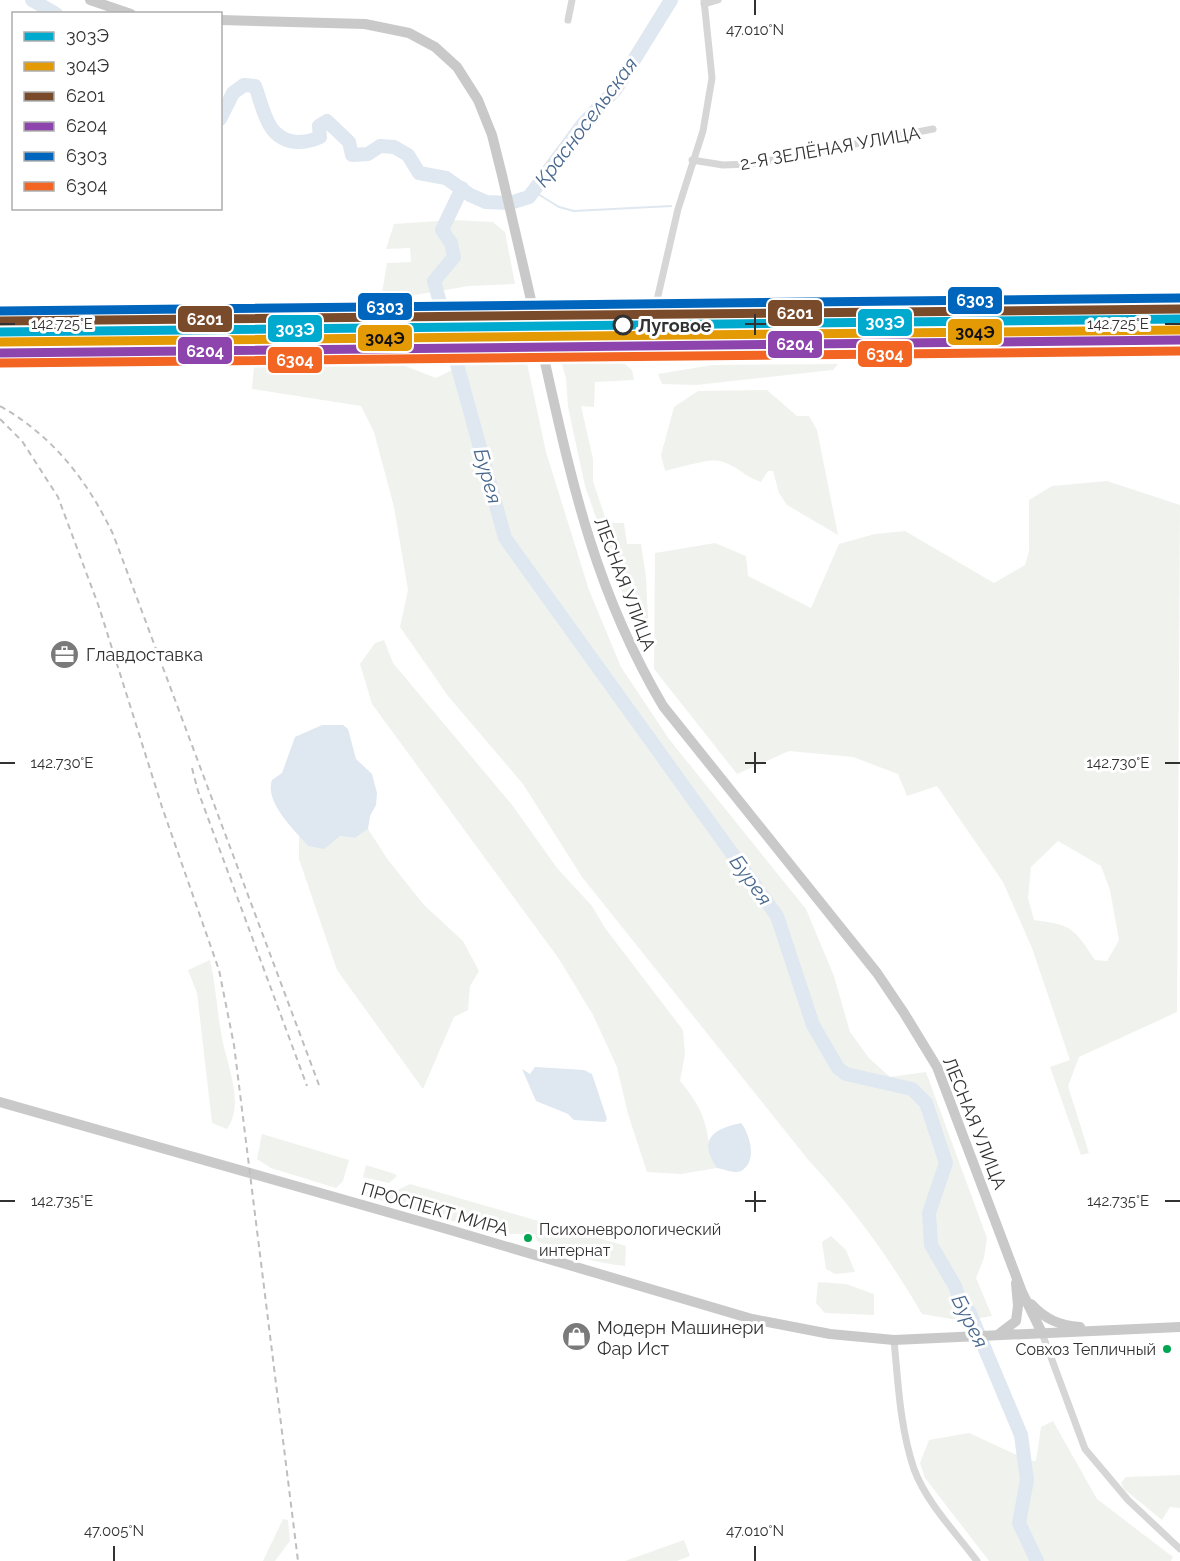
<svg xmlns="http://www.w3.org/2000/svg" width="1180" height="1561" viewBox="0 0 1180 1561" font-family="Raleway,sans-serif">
<rect width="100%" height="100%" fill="#fff"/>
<!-- green -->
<g fill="#f0f3ed" fill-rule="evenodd">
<polygon points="453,220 493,222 505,232 515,284 469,286 385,300 382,293 387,263 411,262 410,248 386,249 394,224"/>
<path d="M 804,329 L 956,334 L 977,338 C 890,354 787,346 698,347 L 690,343 L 692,332 Z"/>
<polygon points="554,338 595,339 632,370 634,380 595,382 594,407 581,406 593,459 593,481 607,523 624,523 627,544 641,544 646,577 648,618 645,623 639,623 631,618 585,486 568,407 566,378"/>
<path d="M 523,344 L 546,452 L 589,590 L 621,667 L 669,739 L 806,909 L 834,976 L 850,1032 L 869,1058 L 890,1077 L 926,1072 L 987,1238 L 984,1258 L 976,1278 L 992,1316 L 963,1321 L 922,1314 C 890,1259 854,1209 810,1162 L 582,877 L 523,784 L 448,696 L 400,627 L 408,590 L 394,507 L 374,432 L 361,406 L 252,389 L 256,346 L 374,349 L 405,366 L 436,378 L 468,362 L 497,359 Z"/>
<polygon points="838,364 833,370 696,385 662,384 658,374 712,365"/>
<path d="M 767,390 L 797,416 L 809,416 L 817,430 L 838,535 L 787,505 L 779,493 L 773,471 L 768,471 L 761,482 C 746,478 737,465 720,461 C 709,458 678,468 665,471 L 661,455 L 674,407 L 698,391 Z"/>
<path d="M 1107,481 L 1180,505 L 1177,1012 L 1079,1057 L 1068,1086 L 1089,1153 L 1081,1155 L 1050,1067 L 1070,1060 L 1032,948 L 1003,882 L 937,786 L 907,796 L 898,774 L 853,757 L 789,751 L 737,774 L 654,669 L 655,553 L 715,543 L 746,556 L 748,576 L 811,608 L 839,544 L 875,534 L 905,531 L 994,583 L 1025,565 L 1029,551 L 1029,500 L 1052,486 ZM 1058,841 L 1101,866 L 1110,890 L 1119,940 L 1107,961 L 1095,960 C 1073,927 1072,925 1034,920 L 1028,898 L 1031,867 Z"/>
<path d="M 384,640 L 393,663 L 513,806 L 557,868 L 592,906 L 605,928 L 683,1030 L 685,1054 L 680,1081 C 694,1097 705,1115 708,1137 C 710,1150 709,1156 717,1168 L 681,1174 L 647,1172 L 628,1114 L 617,1067 L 593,1015 L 559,959 L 372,704 L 360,664 L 375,643 Z"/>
<polygon points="368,829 388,860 424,905 463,941 479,971 470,986 468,1010 454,1017 423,1089 337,970 299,859 299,836 308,846 340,836 355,838"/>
<path d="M 210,960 C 216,986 217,1012 222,1038 C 227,1065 245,1104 227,1129 L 212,1123 L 197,993 L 188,970 Z"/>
<polygon points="262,1134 349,1160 343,1181 336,1188 271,1168 257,1159"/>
<polygon points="366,1165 395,1174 397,1176 389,1183 363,1177"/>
<path d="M 410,1184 L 626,1246 L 625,1266 C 593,1263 565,1253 537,1241 L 535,1234 L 497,1234 L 359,1194 L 363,1191 L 387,1195 Z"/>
<polygon points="831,1236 846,1250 855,1272 835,1274 826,1269 822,1242"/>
<polygon points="818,1282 846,1284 874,1294 874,1315 825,1313 816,1303"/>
<polygon points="1053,1421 1097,1499 1173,1557 1171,1561 989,1561 925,1478 920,1463 929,1440 969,1433 1030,1461 1036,1461 1041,1427"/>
<polygon points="1180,1475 1180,1508 1170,1507 1162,1520 1124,1489 1121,1483 1126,1477"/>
<polygon points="283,1519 288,1520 290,1541 275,1561 263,1561"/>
<polygon points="684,1540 690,1556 677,1561 625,1561"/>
</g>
<!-- water -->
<g fill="#dfe7f0">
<path d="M 322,725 L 343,725 L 348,729 L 356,759 L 372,774 L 377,793 L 376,805 L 370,816 L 368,829 L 355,838 L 340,836 L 324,849 L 308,846 C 295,831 264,802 272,780 L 282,773 L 295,737 Z"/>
<polygon points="535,1067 584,1070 592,1074 607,1119 605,1122 574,1120 568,1114 536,1101 522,1069 530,1074"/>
<path d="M 741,1123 C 750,1134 758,1162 741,1171 C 734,1174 724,1169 717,1168 C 698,1140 712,1129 741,1123 Z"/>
</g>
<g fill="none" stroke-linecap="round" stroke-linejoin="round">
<!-- stream -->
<g stroke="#dfe7f0" stroke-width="2">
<polyline points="533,191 559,207 574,211 671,206"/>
<path d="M 631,348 C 734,357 839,351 943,348 C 1020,329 1101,333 1180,331"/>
</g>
<!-- river -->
<g stroke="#dfe7f0" stroke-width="14">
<polyline points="32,0 56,14"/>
<path d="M 220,119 L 233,93 L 244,85 L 255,86 C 264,109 266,140 297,142 C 307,142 312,141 320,137 L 319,126 L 327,121 L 349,142 L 352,155 L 368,154 L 380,146 L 394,147 L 408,155 L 419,173 L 446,178 L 470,195 L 486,202 L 510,203 L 529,197 L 583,124 L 616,89 L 671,0"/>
<polyline points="462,188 442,230 451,243 454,257 434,281 505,538 777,916 813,1025 838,1068 846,1074 912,1089 926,1103 946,1163 929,1213 931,1245 955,1286 961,1304 969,1311 1021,1435 1027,1480 1019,1523 1037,1561"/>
</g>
<!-- minor -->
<g stroke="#d6d6d6" stroke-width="7">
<polyline points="704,4 718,0"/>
<polyline points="568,20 572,0"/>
<polyline points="692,160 723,165 751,164 933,129"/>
<polyline points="657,300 678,209 703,131 712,78 704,0"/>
<polyline points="1042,1333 1085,1449 1128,1500 1180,1549"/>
<path d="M 894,1340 C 898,1382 900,1428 914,1469 C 926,1502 956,1533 977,1561"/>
</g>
<!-- primary -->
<g stroke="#c9c9c9" stroke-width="10">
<polyline points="90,0 131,14"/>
<path d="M 220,20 L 365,24 L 409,33 L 435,47 L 457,67 L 478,100 L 492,135 L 502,175 C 517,239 532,303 546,367 C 574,492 597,594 663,706 L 877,973 L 904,1013 L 937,1067 L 1022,1292 L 1042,1333"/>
<polyline points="0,1102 447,1229 752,1319 830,1334 894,1340 1180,1327"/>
<path d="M 1031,1304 C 1046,1320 1059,1325 1080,1327"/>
<polyline points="999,1334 1016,1321 1018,1306 1016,1283"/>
</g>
<!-- rail -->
<g stroke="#bebebe" stroke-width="2" stroke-dasharray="6 4.5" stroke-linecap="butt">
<path d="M 0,406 C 53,436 87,480 113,534 L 319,1085"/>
<polyline points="0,419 22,441 58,497 99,607 162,807 219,970 234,1045 298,1561"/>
<polyline points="192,768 198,791 307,1086"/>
</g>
<defs>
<polyline id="rail-1" points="0,332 1180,319"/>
<polyline id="rail-2" points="0,342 1180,330"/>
<polyline id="rail-3" points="0,321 1180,309"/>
<polyline id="rail-4" points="0,353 1180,340"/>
<polyline id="rail-5" points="0,311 1180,298"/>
<polyline id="rail-6" points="0,363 1180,351"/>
</defs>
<!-- rail-1 casing -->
<use href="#rail-1" stroke="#fff" stroke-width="14"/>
<!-- rail-2 casing -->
<use href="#rail-2" stroke="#fff" stroke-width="14"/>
<!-- rail-3 casing -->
<use href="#rail-3" stroke="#fff" stroke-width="14"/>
<!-- rail-4 casing -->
<use href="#rail-4" stroke="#fff" stroke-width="14"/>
<!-- rail-5 casing -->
<use href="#rail-5" stroke="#fff" stroke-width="14"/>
<!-- rail-6 casing -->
<use href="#rail-6" stroke="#fff" stroke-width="14"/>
<!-- rail-1 -->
<use href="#rail-1" stroke="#00a9ce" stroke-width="9"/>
<!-- rail-2 -->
<use href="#rail-2" stroke="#e39a05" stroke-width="9"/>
<!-- rail-3 -->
<use href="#rail-3" stroke="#7a4b2a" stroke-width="9"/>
<!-- rail-4 -->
<use href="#rail-4" stroke="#8e44ad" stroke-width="9"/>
<!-- rail-5 -->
<use href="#rail-5" stroke="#0065bd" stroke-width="9"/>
<!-- rail-6 -->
<use href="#rail-6" stroke="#f26522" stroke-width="9"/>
</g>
<!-- ticks -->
<path fill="none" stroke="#323232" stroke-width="2" d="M 755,0 L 755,15M 755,314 L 755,335M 0,324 L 15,324M 745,324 L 766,324M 1165,324 L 1180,324M 755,752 L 755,773M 0,763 L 15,763M 745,763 L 766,763M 1165,763 L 1180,763M 755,1191 L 755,1212M 0,1201 L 15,1201M 745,1201 L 766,1201M 1165,1201 L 1180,1201M 114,1546 L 114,1561M 755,1546 L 755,1561"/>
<!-- icons -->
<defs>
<symbol id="office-disc" viewBox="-11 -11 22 22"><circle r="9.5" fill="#7a7a7a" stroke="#fff"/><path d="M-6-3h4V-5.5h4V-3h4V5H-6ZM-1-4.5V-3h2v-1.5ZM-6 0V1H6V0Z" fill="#fff"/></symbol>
<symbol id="shop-disc" viewBox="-11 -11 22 22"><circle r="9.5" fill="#7a7a7a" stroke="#fff"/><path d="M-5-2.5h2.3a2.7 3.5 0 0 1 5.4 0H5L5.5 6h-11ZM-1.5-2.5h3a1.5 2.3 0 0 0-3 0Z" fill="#fff"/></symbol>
</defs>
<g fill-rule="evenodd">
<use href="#office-disc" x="48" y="638" width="33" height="33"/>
<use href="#shop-disc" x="560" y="1320" width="33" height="33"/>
</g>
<!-- markers -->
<circle fill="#fff" stroke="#323232" stroke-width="3" cx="623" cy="325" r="9"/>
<g fill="#00a651" stroke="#fff" stroke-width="2">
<circle cx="528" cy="1238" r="5"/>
<circle cx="1167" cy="1349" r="5"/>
</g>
<g text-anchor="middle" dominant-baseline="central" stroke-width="6" stroke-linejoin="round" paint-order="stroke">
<!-- bus labels -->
<g font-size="16" fill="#323232" stroke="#fff" text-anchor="start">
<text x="539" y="1229">Психоневрологический<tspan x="539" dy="21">интернат</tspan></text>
<text x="1156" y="1349" text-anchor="end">Совхоз Тепличный</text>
</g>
<!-- street labels -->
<g font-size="18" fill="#323232" stroke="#fff">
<text transform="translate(830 148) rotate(-10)">2-Я ЗЕЛЁНАЯ УЛИЦА</text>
<text transform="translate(625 584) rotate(69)">ЛЕСНАЯ УЛИЦА</text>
<text transform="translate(975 1123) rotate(68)">ЛЕСНАЯ УЛИЦА</text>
<text transform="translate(435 1209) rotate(16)">ПРОСПЕКТ МИРА</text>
</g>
<!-- stop labels -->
<g font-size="18" font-weight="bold" fill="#323232" stroke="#fff" text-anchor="start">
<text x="638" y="325">Луговое</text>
</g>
<!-- poi labels -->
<g font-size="18" fill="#323232" stroke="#fff" text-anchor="start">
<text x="86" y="654">Главдоставка</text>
<text x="597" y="1327">Модерн Машинери<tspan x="597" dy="21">Фар Ист</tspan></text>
</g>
<!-- water labels -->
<g font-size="20" font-style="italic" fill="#47678d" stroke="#fff">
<text transform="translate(586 122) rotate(-53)">Красносельская</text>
<text transform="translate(488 476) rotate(74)">Бурея</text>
<text transform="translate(751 880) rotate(54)">Бурея</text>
<text transform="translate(970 1321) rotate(63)">Бурея</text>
</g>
</g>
<g font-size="15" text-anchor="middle" fill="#323232" stroke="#fff" stroke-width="6" stroke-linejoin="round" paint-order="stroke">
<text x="755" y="35">47.010°N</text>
<text x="1118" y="329">142.725°E</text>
<text x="62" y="329">142.725°E</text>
<text x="1118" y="768">142.730°E</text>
<text x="62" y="768">142.730°E</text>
<text x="62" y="1206">142.735°E</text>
<text x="1118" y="1206">142.735°E</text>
<text x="114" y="1536">47.005°N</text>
<text x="755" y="1536">47.010°N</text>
</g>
<g stroke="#fff" stroke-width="2">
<rect x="947" y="286" width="56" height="29" rx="6" fill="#0065bd"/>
<rect x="357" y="292" width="56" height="29" rx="6" fill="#0065bd"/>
<rect x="767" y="299" width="56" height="28" rx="6" fill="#7a4b2a"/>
<rect x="177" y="305" width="56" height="28" rx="6" fill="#7a4b2a"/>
<rect x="857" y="308" width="56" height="29" rx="6" fill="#00a9ce"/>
<rect x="267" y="314" width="56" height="29" rx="6" fill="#00a9ce"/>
<rect x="947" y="318" width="56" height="28" rx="6" fill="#e39a05"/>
<rect x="357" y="324" width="56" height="28" rx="6" fill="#e39a05"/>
<rect x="767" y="330" width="56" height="29" rx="6" fill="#8e44ad"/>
<rect x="177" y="336" width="56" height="29" rx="6" fill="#8e44ad"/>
<rect x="857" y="340" width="56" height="28" rx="6" fill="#f26522"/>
<rect x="267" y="346" width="56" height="28" rx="6" fill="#f26522"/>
</g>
<g font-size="16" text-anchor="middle" font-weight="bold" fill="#fff">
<text x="975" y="306">6303</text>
<text x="385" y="313">6303</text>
<text x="795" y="319">6201</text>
<text x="205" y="325">6201</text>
<text x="885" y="328">303Э</text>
<text x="295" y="335">303Э</text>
<text x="795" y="350">6204</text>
<text x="205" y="357">6204</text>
<text x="885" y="360">6304</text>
<text x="295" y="366">6304</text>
</g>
<g font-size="16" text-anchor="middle" font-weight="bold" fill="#111">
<text x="975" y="338">304Э</text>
<text x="385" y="344">304Э</text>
</g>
<!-- legend -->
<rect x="12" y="12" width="210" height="198" fill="#ffffff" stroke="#adadad" stroke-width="1.5"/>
<rect x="24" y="32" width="30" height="9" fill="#00a9ce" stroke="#adadad" stroke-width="1.5"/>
<text x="66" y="42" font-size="18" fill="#323232">303Э</text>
<rect x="24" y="62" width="30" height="9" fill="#e39a05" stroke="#adadad" stroke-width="1.5"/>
<text x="66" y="72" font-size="18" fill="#323232">304Э</text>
<rect x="24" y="92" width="30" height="9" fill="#7a4b2a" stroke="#adadad" stroke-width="1.5"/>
<text x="66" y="102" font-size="18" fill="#323232">6201</text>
<rect x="24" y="122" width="30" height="9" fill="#8e44ad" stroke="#adadad" stroke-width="1.5"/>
<text x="66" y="132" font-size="18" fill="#323232">6204</text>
<rect x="24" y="152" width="30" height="9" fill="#0065bd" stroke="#adadad" stroke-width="1.5"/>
<text x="66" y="162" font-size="18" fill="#323232">6303</text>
<rect x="24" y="182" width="30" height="9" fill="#f26522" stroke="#adadad" stroke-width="1.5"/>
<text x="66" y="192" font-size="18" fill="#323232">6304</text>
</svg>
